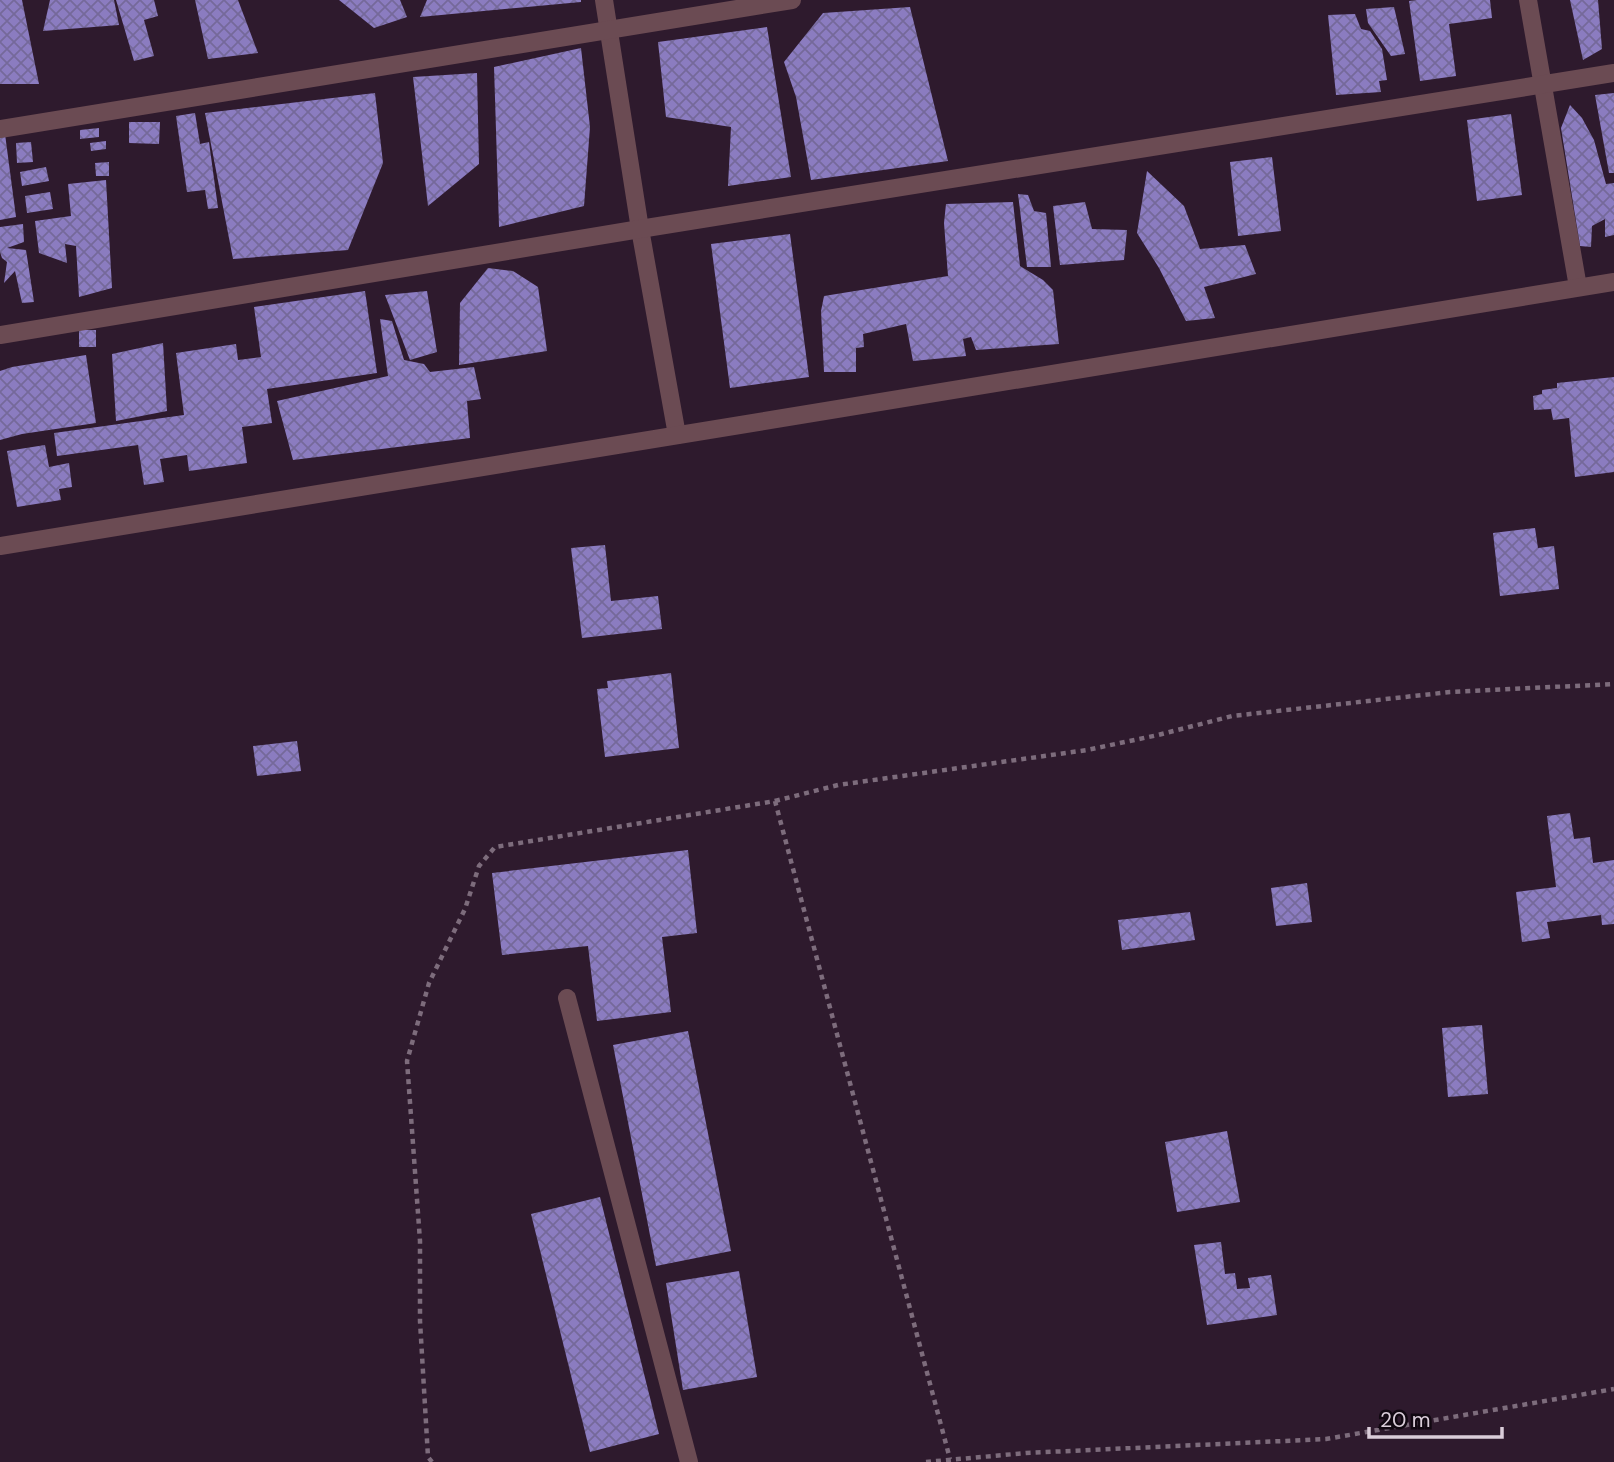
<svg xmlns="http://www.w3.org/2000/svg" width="1614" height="1462" viewBox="0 0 1614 1462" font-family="'DM Sans',sans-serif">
<defs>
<pattern id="building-cross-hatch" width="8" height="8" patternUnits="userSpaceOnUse" patternTransform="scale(1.75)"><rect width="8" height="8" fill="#8b7cc0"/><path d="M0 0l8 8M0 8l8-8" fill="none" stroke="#75699a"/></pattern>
</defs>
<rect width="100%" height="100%" fill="#2e1a2d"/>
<!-- building -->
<g fill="url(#building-cross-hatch)">
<polygon points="0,0 22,0 39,84 0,84"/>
<polygon points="50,0 114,0 119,25 43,31"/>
<polygon points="116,0 154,0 158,16 144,20 154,56 134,61"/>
<polygon points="195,0 238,0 258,53 208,59"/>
<polygon points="339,0 400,0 407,17 374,28"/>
<polygon points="427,0 581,0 581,2 420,17"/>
<polygon points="1417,0 1490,0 1492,18 1449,24 1456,76 1420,81 1409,1"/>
<polygon points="1570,0 1598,0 1602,49 1583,60"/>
<polygon points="910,7 948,161 811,180 796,97 784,62 823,13"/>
<polygon points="1394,7 1405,54 1391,56 1368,23 1366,9"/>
<polygon points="1355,14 1361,29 1370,31 1382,49 1387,80 1379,81 1381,92 1336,95 1328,15"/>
<polygon points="767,27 791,177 728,186 731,127 666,117 658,42"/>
<polygon points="581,48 590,127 584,206 499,227 494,67"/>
<polygon points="477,73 479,164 428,206 413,77"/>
<polygon points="375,93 383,163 348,250 233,259 205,113"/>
<polygon points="1614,93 1614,173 1609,173 1595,95"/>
<polygon points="1570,105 1582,118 1594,140 1606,184 1614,183 1614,235 1605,237 1605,219 1592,226 1591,247 1580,246 1561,128"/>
<polygon points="195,113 200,144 209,142 218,208 208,209 205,190 187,192 176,116"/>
<polygon points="1511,114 1522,195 1477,201 1467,120"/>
<polygon points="129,122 160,122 159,144 129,143"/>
<polygon points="99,128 99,137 80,139 80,130"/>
<polygon points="5,134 16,217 0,220 0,135"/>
<polygon points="106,141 106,149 91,151 90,143"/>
<polygon points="31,142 33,162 17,163 16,143"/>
<polygon points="1272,157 1281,231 1238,236 1230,162"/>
<polygon points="109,162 109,176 96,176 95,163"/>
<polygon points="46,167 49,181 22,186 20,172"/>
<polygon points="1147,171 1184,206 1200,249 1245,245 1256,274 1204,287 1215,318 1186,321 1159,268 1137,233"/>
<polygon points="106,180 112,288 79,297 76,246 65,244 67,263 39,253 35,221 71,216 68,184"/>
<polygon points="50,192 53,209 27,213 25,196"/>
<polygon points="1018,194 1028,195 1034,211 1046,213 1051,267 1027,267"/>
<polygon points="1013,202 1020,266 1043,280 1053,290 1059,344 976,350 971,337 963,339 966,356 913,361 906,324 863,334 864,347 856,348 856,372 824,372 821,311 824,296 948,276 944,223 946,204"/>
<polygon points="1085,202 1092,229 1127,230 1124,260 1060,265 1053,206"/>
<polygon points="23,224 24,242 7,248 26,250 34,302 22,303 15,271 4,283 7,262 2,258 0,252 0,227"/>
<polygon points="790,234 809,377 730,388 711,244"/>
<polygon points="488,268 513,271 538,287 547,351 459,365 460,303"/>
<polygon points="365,291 377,373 267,389 272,423 242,427 247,463 189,471 187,455 160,459 164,482 144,485 138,445 57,456 54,433 184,415 176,353 236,344 238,360 261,357 254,307"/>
<polygon points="427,291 437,352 410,360 385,295"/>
<polygon points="380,319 392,321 404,360 424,364 430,372 474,367 481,399 467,401 470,438 293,460 277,401 388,376"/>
<rect x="79" y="330" width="17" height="17"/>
<polygon points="163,343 167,411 116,421 112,354"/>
<polygon points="86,355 96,423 22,434 0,440 0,371 12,367"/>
<polygon points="1614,377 1614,472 1575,477 1569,418 1553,420 1551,409 1534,410 1533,396 1542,394 1542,390 1557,388 1557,383"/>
<polygon points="45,445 49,467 69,463 72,487 59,489 61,500 17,507 7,451"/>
<polygon points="1535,528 1538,548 1554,546 1559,589 1500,596 1493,533"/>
<polygon points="605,545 611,601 658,596 662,629 582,638 571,548"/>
<polygon points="671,673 679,748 605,757 597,689 608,688 607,681"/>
<polygon points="297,741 301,771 257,776 253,746"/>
<polygon points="1570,813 1574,839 1590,837 1593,863 1614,860 1614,924 1602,925 1601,915 1547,922 1550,938 1522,942 1516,892 1556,887 1547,816"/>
<polygon points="688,850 697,933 662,937 671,1012 597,1021 588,946 502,955 492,873"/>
<polygon points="1307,883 1312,922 1276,926 1271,888"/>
<polygon points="1190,912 1195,940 1122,950 1118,920"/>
<polygon points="1482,1025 1488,1094 1448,1097 1442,1028"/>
<polygon points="688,1031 731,1251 656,1266 613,1045"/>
<polygon points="1227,1131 1240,1202 1177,1212 1165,1142"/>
<polygon points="600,1197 659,1434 590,1452 531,1214"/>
<polygon points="1221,1242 1225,1274 1235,1273 1237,1289 1250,1288 1248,1278 1271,1275 1277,1315 1207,1325 1194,1245"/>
<polygon points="739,1271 757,1377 683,1390 666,1283"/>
</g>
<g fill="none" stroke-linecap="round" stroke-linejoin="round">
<!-- path -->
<g stroke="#7d6c7c" stroke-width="4.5" stroke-dasharray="5 5" stroke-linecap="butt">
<polyline points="775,801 838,785 1087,750 1158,735 1232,716 1450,692 1614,684"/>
<polyline points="432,1462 428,1457 420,1321 420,1241 407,1061 429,983 465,909 479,866 495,847 775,801 950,1459"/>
<polyline points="926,1462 1026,1453 1326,1439 1614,1389"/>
</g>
<!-- minor -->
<g stroke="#6b4b53" stroke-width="18">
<polyline points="604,0 640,229 677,435"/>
<polyline points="1528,0 1578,287"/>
<polyline points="0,129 792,0"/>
<polyline points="0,335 640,229 1614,73"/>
<polyline points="0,546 1614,282"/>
<polyline points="567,998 689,1462"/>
</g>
</g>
<!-- scale -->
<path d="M1369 1427v10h133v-10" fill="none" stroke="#dacdd9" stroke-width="3.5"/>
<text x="1380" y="1427" font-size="21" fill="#dacdd9" stroke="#110811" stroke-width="5" paint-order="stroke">20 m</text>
</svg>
